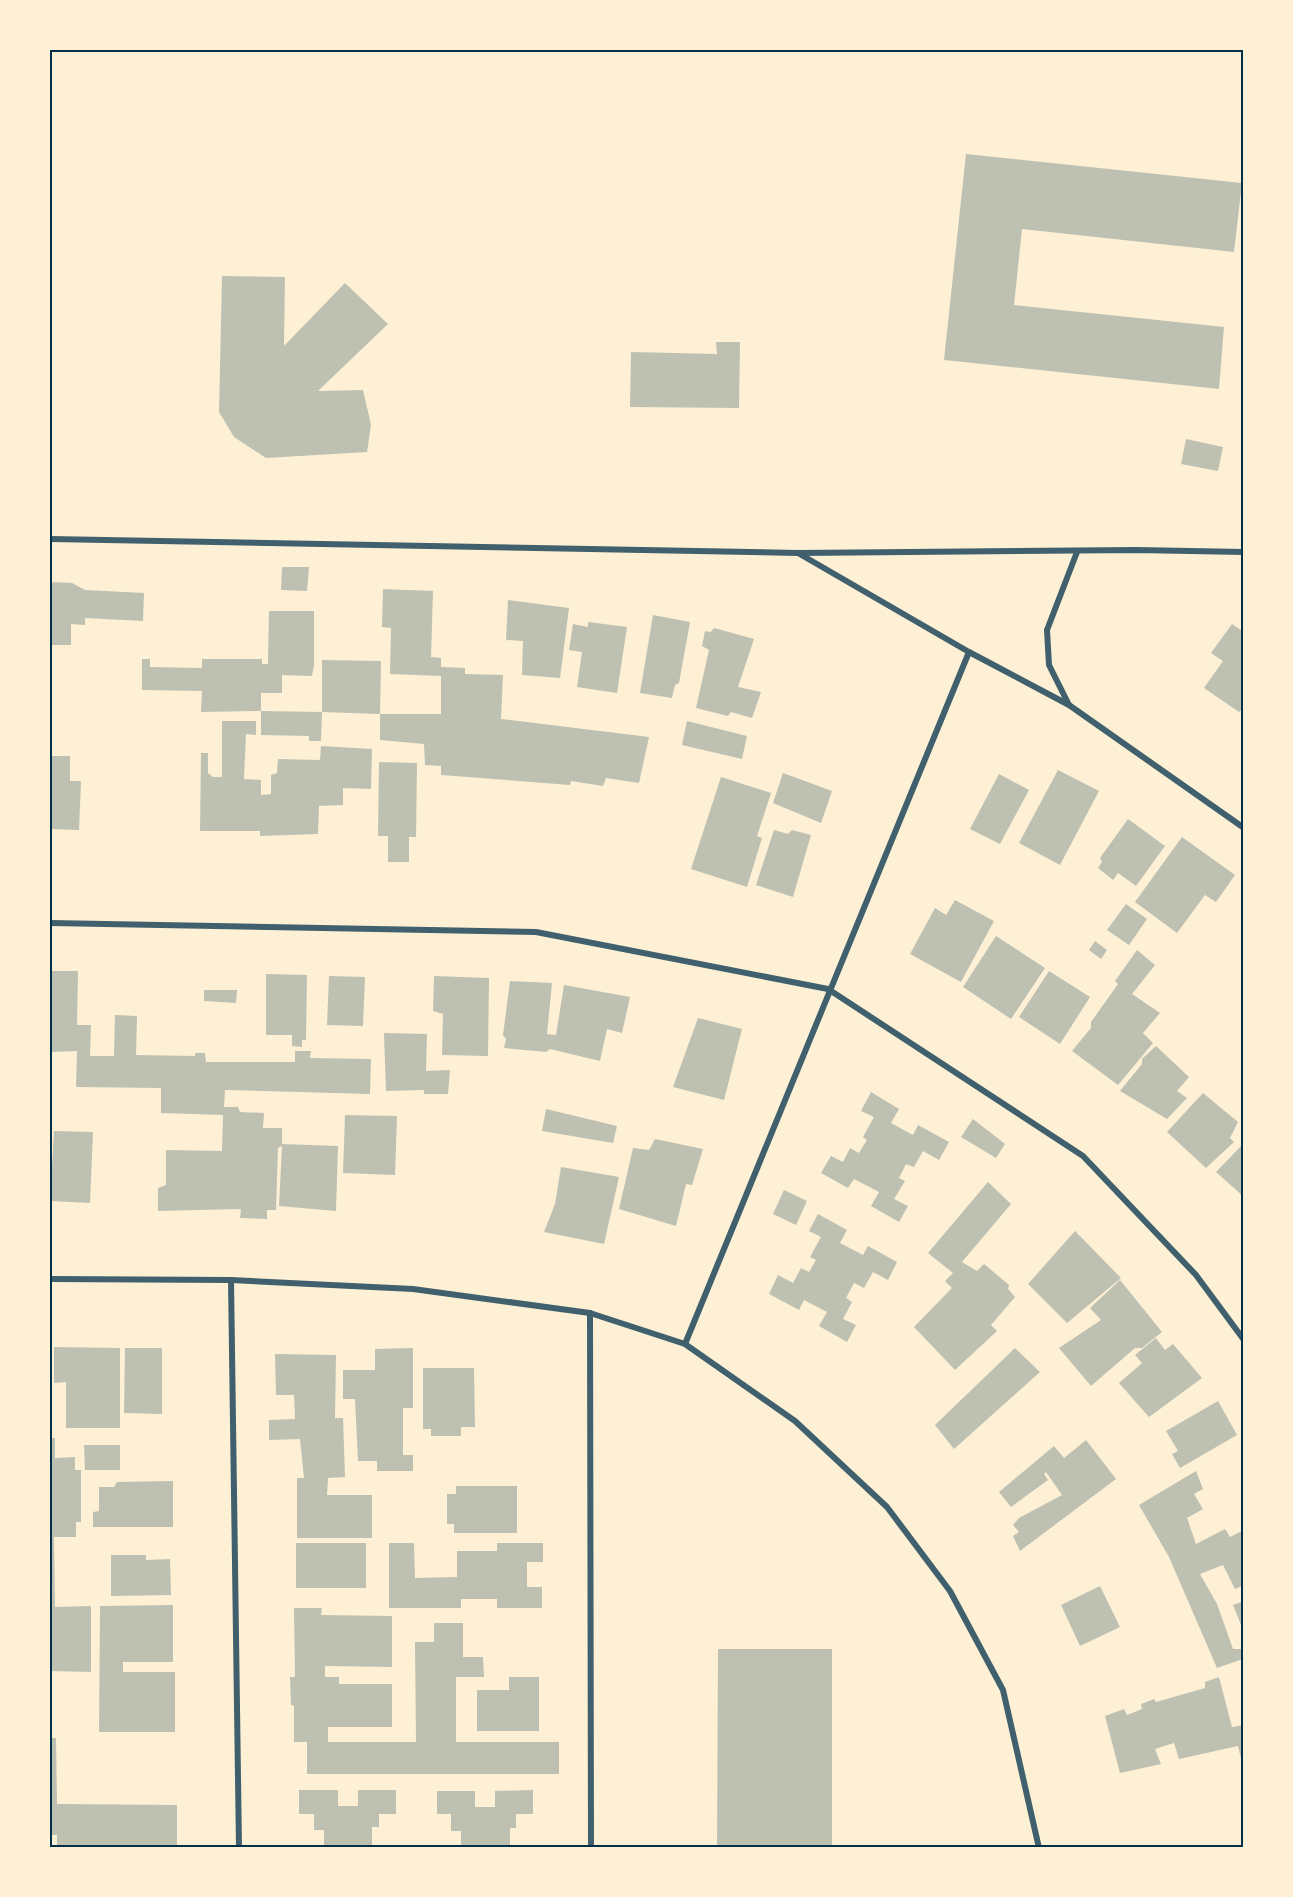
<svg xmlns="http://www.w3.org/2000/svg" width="1293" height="1897" viewBox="0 0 1293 1897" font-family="'Exo 2',sans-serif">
<rect width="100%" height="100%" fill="#fdf0d5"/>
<!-- building -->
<g fill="#bec0b2">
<polygon points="966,154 1242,183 1234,252 1022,229 1014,305 1224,327 1219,389 944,360"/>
<polygon points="222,276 285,277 284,346 345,283 388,324 318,391 363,390 371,425 367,452 266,458 234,437 219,412"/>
<polygon points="716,342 740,342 739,408 630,407 631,352 717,354"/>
<polygon points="1186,439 1223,447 1218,471 1181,464"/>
<polygon points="282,567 309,567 307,591 281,590"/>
<polygon points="50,582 72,583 85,590 144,593 143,621 85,618 85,625 71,624 71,645 50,645"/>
<polygon points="383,589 433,591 431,657 441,658 441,667 465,668 465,674 503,675 501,719 649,737 639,783 606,778 603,786 571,781 570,785 441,775 441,766 425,765 424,744 380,740 380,714 322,712 322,660 381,661 380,714 441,714 441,676 390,674 391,628 382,627"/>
<polygon points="508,600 569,608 560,678 522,675 523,641 506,640"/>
<polygon points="269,611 314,611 314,666 312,676 282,675 282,693 261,693 261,711 201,712 202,691 142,690 142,659 150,659 150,667 202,668 202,659 262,659 262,664 268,664"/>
<polygon points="653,615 690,622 679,683 675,685 672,698 640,693"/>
<polygon points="588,622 627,627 617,693 577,687 582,652 569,650 573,624 588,627"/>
<polygon points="1232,624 1244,632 1244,707 1239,712 1204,688 1223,661 1211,653"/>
<polygon points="714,628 754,639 738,687 761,692 752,718 731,712 728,716 696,708 709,650 702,646 705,631 711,632"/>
<polygon points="261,711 322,712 321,741 309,741 309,736 261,735"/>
<polygon points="222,721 256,721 256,735 246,734 244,779 261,780 261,795 271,794 271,775 277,773 278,759 320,760 321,746 372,749 371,789 343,788 343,805 319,806 318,834 260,836 260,831 200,831 201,753 208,753 208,773 213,777 222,777"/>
<polygon points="687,721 747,736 742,759 682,745"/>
<polygon points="50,756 70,756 70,781 81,781 79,830 50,829"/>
<polygon points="379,762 417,763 416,837 409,837 409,862 388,862 388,836 378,836"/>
<polygon points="1058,770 1099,791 1060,865 1019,843"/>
<polygon points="783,773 832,791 821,823 773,803"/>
<polygon points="999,774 1029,790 1000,844 970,829"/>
<polygon points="721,777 771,793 757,836 762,838 747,887 691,869"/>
<polygon points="1128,819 1165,846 1136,886 1118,873 1113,880 1098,868 1102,862 1100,858"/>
<polygon points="774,830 788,834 792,830 811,835 793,897 756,885"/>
<polygon points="1182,837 1235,875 1216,902 1205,895 1177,933 1135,902"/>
<polygon points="955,900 994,921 961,982 910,954 935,908 946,915"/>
<polygon points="1126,904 1147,919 1129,945 1107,930"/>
<polygon points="996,936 1045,968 1011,1019 963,987"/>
<polygon points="1095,941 1107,950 1101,959 1089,950"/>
<polygon points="1137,950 1155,965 1132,994 1160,1013 1143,1033 1153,1043 1118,1085 1072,1051 1091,1028 1091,1022 1118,984 1115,981"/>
<polygon points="50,971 78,971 77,1025 91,1025 90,1056 114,1056 115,1015 137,1016 136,1055 195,1056 195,1053 205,1053 206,1062 295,1062 295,1051 311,1051 310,1058 371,1059 370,1094 225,1090 224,1107 238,1107 240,1112 264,1113 263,1128 282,1128 282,1144 338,1146 336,1211 279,1206 282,1146 278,1148 276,1210 267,1210 267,1219 240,1218 241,1209 158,1211 158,1188 166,1185 166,1150 222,1151 223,1115 161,1113 161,1088 76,1087 77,1051 50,1052"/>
<polygon points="1049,971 1090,997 1060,1044 1019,1017"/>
<polygon points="266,974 307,975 306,1040 302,1040 302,1047 292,1046 292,1035 266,1035"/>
<polygon points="329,976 365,977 363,1026 327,1025"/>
<polygon points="434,976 489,978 488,1056 442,1055 443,1014 433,1011"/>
<polygon points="510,981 552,983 547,1034 556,1035 564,985 630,997 622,1033 607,1029 600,1061 550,1049 546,1052 504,1048 506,1039 503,1035"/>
<polygon points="204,990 237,990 236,1003 204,1001"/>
<polygon points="698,1018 742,1029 724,1100 673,1087"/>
<polygon points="384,1033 427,1034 426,1071 450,1070 448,1094 424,1094 424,1090 386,1091"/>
<polygon points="1156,1046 1189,1077 1177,1091 1187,1098 1167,1119 1120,1091 1142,1064 1142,1059"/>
<polygon points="871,1092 899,1109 891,1123 913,1135 918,1125 949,1142 939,1160 923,1151 914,1167 906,1164 899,1178 905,1181 894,1199 908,1206 899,1222 871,1206 879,1192 854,1179 848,1188 821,1173 831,1156 843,1162 850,1148 859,1153 867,1140 863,1137 874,1117 861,1111"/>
<polygon points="1203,1093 1238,1122 1230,1138 1234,1142 1206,1168 1167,1132"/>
<polygon points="546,1109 617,1126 613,1143 542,1131"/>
<polygon points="345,1115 397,1116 395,1175 343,1173"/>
<polygon points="973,1119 1005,1144 996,1158 961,1137"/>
<polygon points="54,1131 93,1132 90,1203 50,1201"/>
<polygon points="655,1139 703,1149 692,1185 686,1184 676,1226 619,1209 633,1148 649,1150"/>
<polygon points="1244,1143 1244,1197 1216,1172"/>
<polygon points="561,1167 619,1177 604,1244 544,1232 555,1204"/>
<polygon points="988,1182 1011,1204 962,1262 977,1271 984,1264 1009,1285 1008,1289 1015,1297 991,1325 997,1331 955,1370 914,1327 952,1288 945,1281 953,1273 928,1253"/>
<polygon points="784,1190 807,1201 796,1225 773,1214"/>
<polygon points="818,1214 847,1230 840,1243 863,1255 868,1246 897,1262 888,1280 873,1272 864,1288 854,1283 846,1298 852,1302 843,1319 856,1325 847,1342 819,1326 827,1312 804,1300 799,1310 769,1294 778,1275 793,1283 801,1268 809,1272 816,1260 810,1257 821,1237 809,1231"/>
<polygon points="1075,1231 1121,1278 1067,1323 1028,1284"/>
<polygon points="1120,1280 1162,1332 1142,1348 1135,1348 1091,1386 1059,1348 1101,1320 1090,1308"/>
<polygon points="1156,1338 1165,1350 1173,1344 1202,1378 1149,1417 1119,1383 1142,1363 1135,1355"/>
<polygon points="54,1347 120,1348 120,1428 66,1428 66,1382 54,1383"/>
<polygon points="125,1348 162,1348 162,1414 124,1413"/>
<polygon points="413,1348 413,1408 403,1408 403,1455 413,1455 413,1471 377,1471 377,1461 358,1461 355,1399 343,1399 343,1370 375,1370 375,1349"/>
<polygon points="1015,1348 1040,1372 954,1449 935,1425"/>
<polygon points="275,1354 336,1355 335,1418 343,1418 345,1477 328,1478 327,1495 372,1495 372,1538 297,1538 297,1478 304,1478 300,1439 269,1440 269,1420 295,1419 294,1395 276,1395"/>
<polygon points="423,1368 474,1368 475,1427 461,1427 461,1436 431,1436 431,1429 423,1429"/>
<polygon points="1218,1401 1237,1435 1180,1468 1172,1454 1178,1451 1166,1431"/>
<polygon points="50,1438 55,1438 55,1458 75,1457 75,1470 81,1470 81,1522 76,1522 76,1537 54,1537 55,1607 91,1606 91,1672 50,1671"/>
<polygon points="1086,1440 1116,1479 1020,1551 1013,1536 1019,1532 1013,1525 1019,1518 1062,1495 1046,1472 1044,1474 1048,1480 1011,1507 999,1492 1054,1446 1064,1458"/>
<polygon points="84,1445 120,1445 120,1470 85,1470"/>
<polygon points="1196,1471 1203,1489 1194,1494 1203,1509 1187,1518 1196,1544 1225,1529 1230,1537 1244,1530 1244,1585 1235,1589 1223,1565 1200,1574 1217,1604 1233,1649 1241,1649 1243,1659 1217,1668 1169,1557 1139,1505"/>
<polygon points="173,1481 173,1527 93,1527 93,1512 99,1511 99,1487 114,1487 117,1482"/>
<polygon points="456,1486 517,1486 517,1533 454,1533 454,1524 447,1524 447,1494 456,1494"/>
<rect x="296" y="1543" width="70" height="45"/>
<polygon points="389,1543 414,1543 415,1578 457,1577 457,1551 497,1551 497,1543 543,1543 543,1562 527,1562 527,1587 542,1587 542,1608 497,1608 497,1599 461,1599 461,1608 389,1608"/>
<polygon points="111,1555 146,1555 146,1560 170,1559 171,1595 111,1596"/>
<polygon points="1100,1586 1120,1627 1080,1646 1061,1605"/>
<polygon points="1244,1601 1244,1630 1243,1630 1233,1605"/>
<polygon points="173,1605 173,1662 123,1662 123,1672 175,1672 175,1732 99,1732 100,1606"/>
<polygon points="294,1608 322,1608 321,1615 392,1616 392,1667 325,1666 325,1677 339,1677 339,1684 392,1684 392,1727 328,1727 328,1742 416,1742 415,1642 434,1642 434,1623 463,1623 463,1657 483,1657 484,1677 456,1677 456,1742 559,1742 559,1774 307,1774 307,1742 294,1742 294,1706 291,1705 290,1677 295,1677"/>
<polygon points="718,1649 832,1649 832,1848 717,1848"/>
<polygon points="509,1677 539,1677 539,1731 477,1731 477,1690 509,1690"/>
<polygon points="1219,1677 1232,1727 1244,1725 1244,1771 1238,1746 1179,1759 1174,1743 1155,1749 1161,1764 1120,1773 1105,1716 1124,1709 1127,1715 1142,1709 1141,1704 1154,1699 1156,1702 1205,1688 1205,1682"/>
<polygon points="50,1738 56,1738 57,1804 177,1805 177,1848 57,1848 57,1835 50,1835"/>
<polygon points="299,1790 338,1790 338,1806 358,1806 358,1790 396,1790 396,1814 379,1814 379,1827 372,1827 372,1848 324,1848 324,1830 314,1830 314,1814 299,1814"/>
<polygon points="533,1790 533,1814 516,1814 516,1828 510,1828 510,1848 461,1848 461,1831 451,1831 451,1814 437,1814 437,1791 475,1791 475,1807 495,1807 495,1791"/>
</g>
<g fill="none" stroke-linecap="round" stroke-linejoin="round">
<!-- minor -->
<g stroke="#3f606c" stroke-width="6">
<polyline points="50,539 798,553 1136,550 1244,552"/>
<polyline points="798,553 969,652 1069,705 1244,828"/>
<polyline points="1069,705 1049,665 1047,630 1077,552"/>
<polyline points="50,923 536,932 828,989 1083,1156 1196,1275 1244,1340"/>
<polyline points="50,1279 231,1280 413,1289 590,1313 685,1344 795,1421 887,1507 950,1591 1003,1690 1039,1848"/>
<polyline points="231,1280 239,1848"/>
<polyline points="590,1313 591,1848"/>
<polyline points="685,1344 969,652"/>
</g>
</g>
<!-- border -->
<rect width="1293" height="1897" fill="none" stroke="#fdf0d5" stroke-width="102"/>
<rect x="51" y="51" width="1191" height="1795" fill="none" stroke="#003049" stroke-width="2"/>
</svg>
